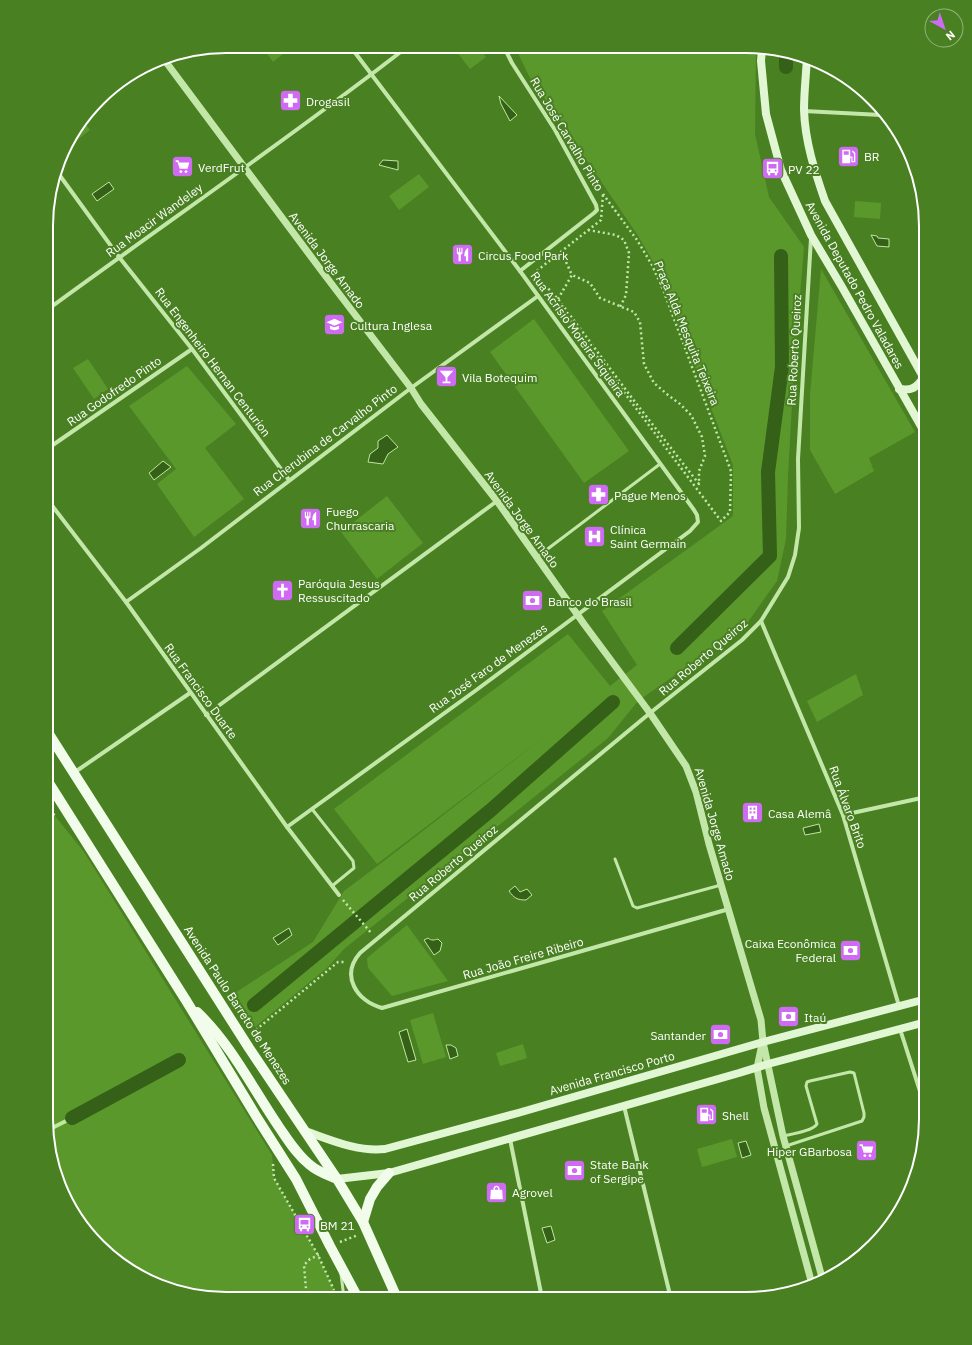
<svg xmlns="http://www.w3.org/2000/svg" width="972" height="1345" viewBox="0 0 972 1345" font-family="'IBM Plex Sans',sans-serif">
<rect width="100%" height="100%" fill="#498022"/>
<!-- green -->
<g fill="#5a982c">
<polygon points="262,46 293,46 273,62"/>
<polygon points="453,47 478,47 486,57 470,69"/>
<polygon points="515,47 756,48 755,134 769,197 804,247 794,369 788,476 786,539 777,581 745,626 638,701 608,738 344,949 328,967 255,1027 235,993 313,942 344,891 380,864 548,734 377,864 334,809 568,634 610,686 637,665 602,611 733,516 733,465 658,270 637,234 529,76"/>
<polygon points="83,121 90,130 68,147 67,146 70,136"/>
<polygon points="419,174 429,187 399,210 389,196"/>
<polygon points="855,201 881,203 880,219 854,217"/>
<polygon points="821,269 915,432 869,458 874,471 835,494 810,450 810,395"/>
<polygon points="534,319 629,451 584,483 490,352"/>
<polygon points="88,359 108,389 94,399 73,368"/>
<polygon points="187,366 236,424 205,448 244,499 194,537 157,484 176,469 129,406"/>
<polygon points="387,496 423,543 377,579 341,532"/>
<polygon points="856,674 863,695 817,722 807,701"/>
<polygon points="47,806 84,852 272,1155 274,1178 318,1255 338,1298 203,1297 126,1269 91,1237 64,1198 46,1119"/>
<polygon points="407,925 448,981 392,996 368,968 367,958"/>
<polygon points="433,1013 446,1057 423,1064 410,1020"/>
<polygon points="523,1044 527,1058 500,1066 496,1053"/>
<polygon points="732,1139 737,1157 702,1167 697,1149"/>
</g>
<!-- water -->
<g fill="#356017" stroke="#bee89c">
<polygon points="499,96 517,115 510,121 501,104"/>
<polygon points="383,160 398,161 398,170 379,165"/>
<polygon points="109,182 114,189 97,201 92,194"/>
<polygon points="871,235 877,236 878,238 889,239 889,247 877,246"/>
<polygon points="387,435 398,447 388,454 383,464 368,462 370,454 378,448 378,441"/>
<polygon points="163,461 171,467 154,480 149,473"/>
<polygon points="819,824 821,832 805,835 803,828"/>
<path d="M 515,886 L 520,892 L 527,889 L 532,895 L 526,900 C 517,900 514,898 509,891 Z"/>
<polygon points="289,928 292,935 278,945 273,938"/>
<path d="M 428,938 C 431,941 435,940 438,939 L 442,943 L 440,951 L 434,955 L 424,940 Z"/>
<polygon points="407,1029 416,1060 408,1062 399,1032"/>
<polygon points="446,1045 451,1045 456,1048 458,1056 450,1059"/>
<polygon points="746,1141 751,1155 742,1158 738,1143"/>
<polygon points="551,1226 555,1240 547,1243 542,1228"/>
</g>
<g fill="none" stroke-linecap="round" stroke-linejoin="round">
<!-- stream -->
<polyline stroke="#bee89c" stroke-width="4" points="48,1130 72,1118"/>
<!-- canal -->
<g stroke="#356017" stroke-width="14">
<polyline points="786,52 786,67"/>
<polyline points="677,648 770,556 768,472 782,367 781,256"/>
<polyline points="254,1005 491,810 613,702"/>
<polyline points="72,1118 179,1060"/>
</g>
<!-- path -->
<g stroke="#c3e7a8" stroke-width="2.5" stroke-dasharray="2 3" stroke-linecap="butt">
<polygon points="603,194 637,240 652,265 664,292 731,471 730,512 721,521 534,273 601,220"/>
<polyline points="588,230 616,235 624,240 629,253 626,295 620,307"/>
<polyline points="545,285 558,299 632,398 699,484 699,471 705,456 702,437 691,415 680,404 668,395 654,383 644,364 640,322 634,312 600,298 590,283 572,275"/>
<polyline points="558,299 572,275 561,251"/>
<polyline points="47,806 55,816"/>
<polyline points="343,900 372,934"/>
<polyline points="252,1033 338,962 346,962"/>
<polyline points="273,1164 274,1178 318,1255 334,1290"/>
<polyline points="340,1242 358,1235"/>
<polyline points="308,1298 306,1289 304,1265 310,1259 319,1255"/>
</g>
<!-- service -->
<g stroke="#c3e7a8" stroke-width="3">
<polyline points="537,557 660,464"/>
<polyline points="312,809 353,861 354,868 332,886"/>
<polyline points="615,859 633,906 637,908 721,885"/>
<path d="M 783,1136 C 792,1134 813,1131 817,1124 L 806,1086 L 807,1082 L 810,1081 L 850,1072 L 854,1073 L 864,1113 L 864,1117 L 862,1121 L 786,1146"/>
<polyline points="341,1274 344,1298"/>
<polyline points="643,1296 643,1299"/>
</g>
<!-- minor -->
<g stroke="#c3e7a8" stroke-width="4">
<polyline points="504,47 512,63 555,130 596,205 597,210 594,213 520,271"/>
<polyline points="804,111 881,115"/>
<polyline points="58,173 119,257 192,349 289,480"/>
<path d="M 47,310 C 167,222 290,138 407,47"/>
<polyline points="47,449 192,349"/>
<polyline points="47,499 126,602 287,827 339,895"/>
<polyline points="126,602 201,548 411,388 538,296"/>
<polyline points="761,621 843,815 899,1006"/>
<polyline points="206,715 497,501"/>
<polyline points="75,772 190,693"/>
<polyline points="843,815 926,797"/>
<polyline points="287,827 475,691 690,531 698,522 697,515 694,510 520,271 350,46"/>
<path d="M 729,909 L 382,1008 C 357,1001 340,976 360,953 L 650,713 L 742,640 L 761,621 L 788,577 L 795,555 L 799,528 L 798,459 L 811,238"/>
<polyline points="900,1029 926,1110"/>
<polyline points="624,1106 671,1299"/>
<polyline points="510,1139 542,1298"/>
</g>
<!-- tertiary -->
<g stroke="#c3e7a8" stroke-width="7">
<polyline points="163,58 324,274 411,388 421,404 497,501 584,624 650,713 686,766 696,792 709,844 761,1020 763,1042 783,1136 823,1281"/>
<polyline points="762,1044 757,1068 764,1108 812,1284"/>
</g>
<!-- secondary -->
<g stroke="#e1f6d3" stroke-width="8">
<polyline points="762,48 761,61 766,114 781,170 811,235 842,287 926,435"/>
<path d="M 807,58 C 806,75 804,93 804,110 C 805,142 815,172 825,201 L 926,382"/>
<path d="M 899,389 C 912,391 916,388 924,377"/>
<path d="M 305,1131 C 331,1140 357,1152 385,1149 L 518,1113 L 763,1042 L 926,999"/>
<polyline points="337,1179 389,1173 739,1073 768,1064 926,1022"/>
</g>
<!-- primary -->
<g stroke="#f1fdea" stroke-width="10">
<polyline points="47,731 249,1048 337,1179 363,1222 397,1298"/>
<polyline points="47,780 187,1002 256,1116 296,1179 330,1246 358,1298"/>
<path d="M 197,1012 C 231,1044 253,1089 279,1127 C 288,1140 297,1155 310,1165 C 318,1172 328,1175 337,1179"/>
<polyline points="363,1222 370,1199 377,1187 389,1173"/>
</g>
</g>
<!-- icons -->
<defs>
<symbol id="pharmacy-square" viewBox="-11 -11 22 22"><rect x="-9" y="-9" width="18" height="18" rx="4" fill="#cf6bf3" stroke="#498022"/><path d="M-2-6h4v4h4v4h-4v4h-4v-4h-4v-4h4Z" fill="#fff"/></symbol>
<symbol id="fuel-square" viewBox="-11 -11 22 22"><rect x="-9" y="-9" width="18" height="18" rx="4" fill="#cf6bf3" stroke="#498022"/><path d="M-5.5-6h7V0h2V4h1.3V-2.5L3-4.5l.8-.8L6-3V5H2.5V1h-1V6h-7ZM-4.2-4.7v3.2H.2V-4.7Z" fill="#fff"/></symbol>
<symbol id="supermarket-square" viewBox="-11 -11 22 22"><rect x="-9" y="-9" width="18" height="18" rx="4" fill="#cf6bf3" stroke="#498022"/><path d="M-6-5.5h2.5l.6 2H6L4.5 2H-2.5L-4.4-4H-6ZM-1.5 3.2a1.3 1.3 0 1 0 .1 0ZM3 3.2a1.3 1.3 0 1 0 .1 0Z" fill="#fff"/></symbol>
<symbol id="bus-square" viewBox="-11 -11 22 22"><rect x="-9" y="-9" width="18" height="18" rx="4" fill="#cf6bf3" stroke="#498022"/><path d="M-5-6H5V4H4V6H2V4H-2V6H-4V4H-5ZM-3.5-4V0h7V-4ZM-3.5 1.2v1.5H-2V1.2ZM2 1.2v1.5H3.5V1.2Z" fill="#fff"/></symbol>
<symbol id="restaurant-square" viewBox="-11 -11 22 22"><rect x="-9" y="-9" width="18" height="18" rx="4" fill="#cf6bf3" stroke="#498022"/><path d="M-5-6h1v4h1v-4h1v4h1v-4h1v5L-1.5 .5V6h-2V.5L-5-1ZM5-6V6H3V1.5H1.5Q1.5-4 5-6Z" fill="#fff"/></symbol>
<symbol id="school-square" viewBox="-11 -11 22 22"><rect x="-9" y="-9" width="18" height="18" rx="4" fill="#cf6bf3" stroke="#498022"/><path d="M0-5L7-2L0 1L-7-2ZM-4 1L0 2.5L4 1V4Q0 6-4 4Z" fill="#fff"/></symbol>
<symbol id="bar-square" viewBox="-11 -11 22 22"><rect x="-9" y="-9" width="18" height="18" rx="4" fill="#cf6bf3" stroke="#498022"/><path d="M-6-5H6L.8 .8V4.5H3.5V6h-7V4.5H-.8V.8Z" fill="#fff"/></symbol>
<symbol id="hospital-square" viewBox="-11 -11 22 22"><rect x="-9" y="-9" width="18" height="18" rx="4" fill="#cf6bf3" stroke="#498022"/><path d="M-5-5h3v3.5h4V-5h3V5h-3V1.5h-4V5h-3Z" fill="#fff"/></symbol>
<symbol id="church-square" viewBox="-11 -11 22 22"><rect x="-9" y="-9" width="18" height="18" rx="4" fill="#cf6bf3" stroke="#498022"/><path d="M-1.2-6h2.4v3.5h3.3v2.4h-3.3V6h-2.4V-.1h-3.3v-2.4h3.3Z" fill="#fff"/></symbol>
<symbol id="bank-square" viewBox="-11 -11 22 22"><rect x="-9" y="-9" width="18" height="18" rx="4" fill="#cf6bf3" stroke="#498022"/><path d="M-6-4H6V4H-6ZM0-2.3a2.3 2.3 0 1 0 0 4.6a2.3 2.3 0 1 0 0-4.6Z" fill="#fff"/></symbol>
<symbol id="building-square" viewBox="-11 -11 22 22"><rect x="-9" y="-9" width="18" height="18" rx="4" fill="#cf6bf3" stroke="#498022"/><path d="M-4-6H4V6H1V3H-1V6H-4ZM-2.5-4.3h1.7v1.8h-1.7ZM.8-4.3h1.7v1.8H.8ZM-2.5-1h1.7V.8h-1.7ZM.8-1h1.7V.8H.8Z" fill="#fff"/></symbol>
<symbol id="shop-square" viewBox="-11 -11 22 22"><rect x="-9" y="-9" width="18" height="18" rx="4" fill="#cf6bf3" stroke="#498022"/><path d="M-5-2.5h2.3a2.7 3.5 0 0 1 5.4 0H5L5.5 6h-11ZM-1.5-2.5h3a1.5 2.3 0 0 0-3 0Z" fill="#fff"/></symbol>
</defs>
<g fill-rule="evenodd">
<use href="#pharmacy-square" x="278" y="88" width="25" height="25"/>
<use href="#fuel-square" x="836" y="144" width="25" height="25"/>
<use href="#supermarket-square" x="170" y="154" width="25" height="25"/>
<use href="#bus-square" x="760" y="156" width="25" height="25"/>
<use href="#restaurant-square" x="450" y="242" width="25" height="25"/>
<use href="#school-square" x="322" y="312" width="25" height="25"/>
<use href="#bar-square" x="434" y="364" width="25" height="25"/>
<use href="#pharmacy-square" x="586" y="482" width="25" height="25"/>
<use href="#restaurant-square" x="298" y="506" width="25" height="25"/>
<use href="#hospital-square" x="582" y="524" width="25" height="25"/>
<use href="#church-square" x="270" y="578" width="25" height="25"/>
<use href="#bank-square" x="520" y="588" width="25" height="25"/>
<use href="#building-square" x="740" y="800" width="25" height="25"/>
<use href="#bank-square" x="838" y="938" width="25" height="25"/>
<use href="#bank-square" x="776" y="1004" width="25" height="25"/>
<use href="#bank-square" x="708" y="1022" width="25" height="25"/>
<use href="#fuel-square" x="694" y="1102" width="25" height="25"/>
<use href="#supermarket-square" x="854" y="1138" width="25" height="25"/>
<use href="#bank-square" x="562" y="1158" width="25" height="25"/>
<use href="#shop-square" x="484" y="1180" width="25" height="25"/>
<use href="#bus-square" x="292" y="1212" width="25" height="25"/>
</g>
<g text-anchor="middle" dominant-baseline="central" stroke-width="4" stroke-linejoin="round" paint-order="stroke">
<!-- poi labels -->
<g font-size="12" fill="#fff" stroke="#498022" text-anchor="start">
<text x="306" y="101">Drogasil</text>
<text x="864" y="156">BR</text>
<text x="198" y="167">VerdFrut</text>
<text x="788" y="169">PV 22</text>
<text x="478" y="255">Circus Food Park</text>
<text x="350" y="325">Cultura Inglesa</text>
<text x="462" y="377">Vila Botequim</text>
<text x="614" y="495">Pague Menos</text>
<text x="326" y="511">Fuego<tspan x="326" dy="14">Churrascaria</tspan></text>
<text x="610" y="529">Clínica<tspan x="610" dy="14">Saint Germain</tspan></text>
<text x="298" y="583">Paróquia Jesus<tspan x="298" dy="14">Ressuscitado</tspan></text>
<text x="548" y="601">Banco do Brasil</text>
<text x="768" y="813">Casa Alemâ</text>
<text x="836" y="943" text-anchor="end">Caixa Econômica<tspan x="836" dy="14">Federal</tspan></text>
<text x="804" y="1017">Itaú</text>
<text x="706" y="1035" text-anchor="end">Santander</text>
<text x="722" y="1115">Shell</text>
<text x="852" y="1151" text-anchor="end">Hiper GBarbosa</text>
<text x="590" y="1164">State Bank<tspan x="590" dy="14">of Sergipe</tspan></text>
<text x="512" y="1192">Agrovel</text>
<text x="320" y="1225">BM 21</text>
</g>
<!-- street labels -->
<g font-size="12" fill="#fff" stroke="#498022">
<text transform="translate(567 134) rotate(59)">Rua José Carvalho Pinto</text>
<text transform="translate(154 220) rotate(-36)">Rua Moacir Wandeley</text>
<text transform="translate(327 260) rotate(53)">Avenida Jorge Amado</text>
<text transform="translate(855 285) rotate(61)">Avenida Deputado Pedro Valadares</text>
<text transform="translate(687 333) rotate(68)">Praça Alda Mesquita Teixeira</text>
<text transform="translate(578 334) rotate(54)">Rua Acrísio Moreira Siqueira</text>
<text transform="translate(794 350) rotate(-87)">Rua Roberto Queiroz</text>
<text transform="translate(213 362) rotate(53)">Rua Engenheiro Hernan Centurion</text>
<text transform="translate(114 391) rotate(-35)">Rua Godofredo Pinto</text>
<text transform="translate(325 440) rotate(-37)">Rua Cherubina de Carvalho Pinto</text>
<text transform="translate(522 519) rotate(54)">Avenida Jorge Amado</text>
<text transform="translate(703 657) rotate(-40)">Rua Roberto Queiroz</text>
<text transform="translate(488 668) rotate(-36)">Rua José Faro de Menezes</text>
<text transform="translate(201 691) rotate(54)">Rua Francisco Duarte</text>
<text transform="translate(848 807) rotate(70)">Rua Álvaro Brito</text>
<text transform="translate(715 824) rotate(74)">Avenida Jorge Amado</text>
<text transform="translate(453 863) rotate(-40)">Rua Roberto Queiroz</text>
<text transform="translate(523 958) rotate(-16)">Rua João Freire Ribeiro</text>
<text transform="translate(238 1005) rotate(57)">Avenida Paulo Barreto de Menezes</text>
<text transform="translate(612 1073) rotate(-16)">Avenida Francisco Porto</text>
</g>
</g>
<!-- crop -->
<path d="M0 0H972V1345H0ZM226 53H746A173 173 0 0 1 919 226V1119A173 173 0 0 1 746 1292H226A173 173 0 0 1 53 1119V226A173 173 0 0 1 226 53Z" fill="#498022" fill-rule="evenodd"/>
<path fill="none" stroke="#fff" stroke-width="2" d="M226 53H746A173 173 0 0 1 919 226V1119A173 173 0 0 1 746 1292H226A173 173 0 0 1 53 1119V226A173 173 0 0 1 226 53Z"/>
<!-- north arrow -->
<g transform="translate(944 28) rotate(140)"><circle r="19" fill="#498022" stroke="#92b37a"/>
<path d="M0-3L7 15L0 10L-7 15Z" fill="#cf6bf3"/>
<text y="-6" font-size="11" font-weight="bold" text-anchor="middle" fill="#ffffff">N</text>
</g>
</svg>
